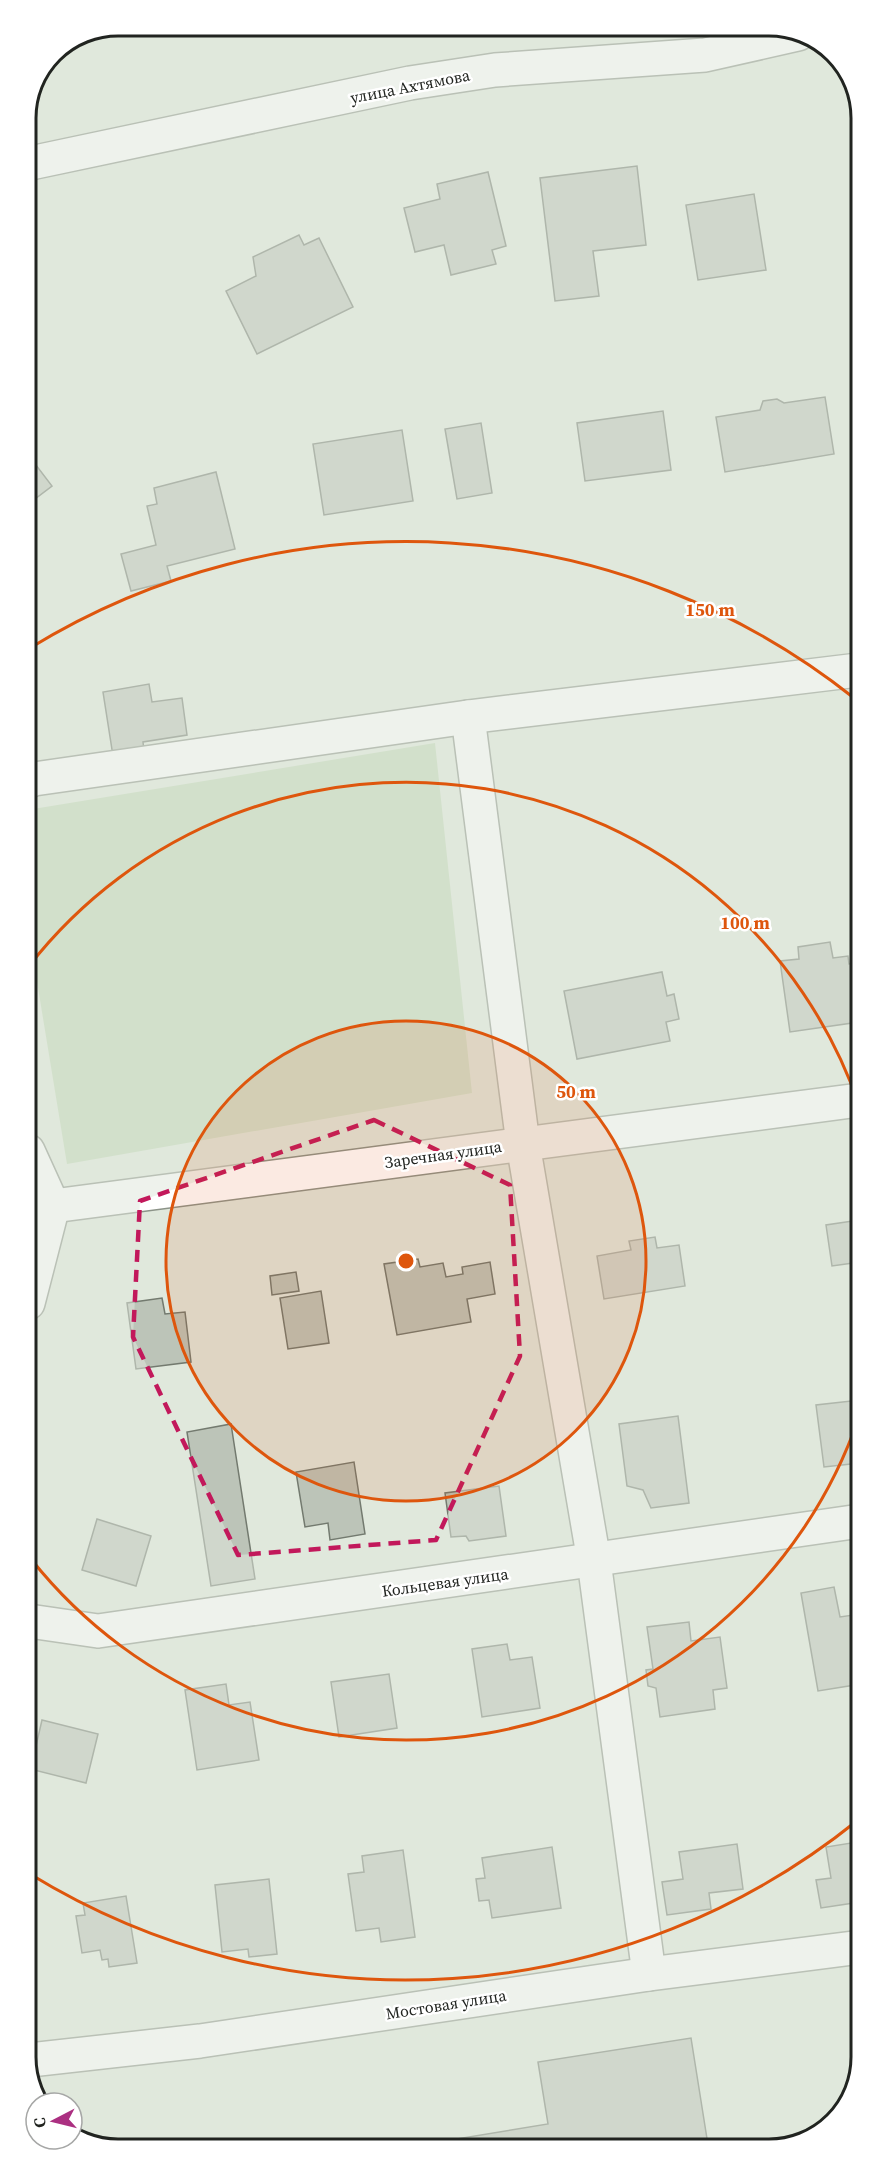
<svg xmlns="http://www.w3.org/2000/svg" width="887" height="2175" viewBox="0 0 887 2175" font-family="'Source Serif 4',serif">
<rect width="100%" height="100%" fill="#e0e8dc"/>
<!-- green -->
<polygon fill="#c1d8b5" points="435,743 472,1093 67,1164 28,927 27,810"/>
<!-- building -->
<g fill="#bcc4b8" stroke="#737a6f" stroke-width="1.5">
<polygon points="637,166 646,245 593,251 599,296 555,301 540,178"/>
<polygon points="488,172 506,246 492,250 496,264 451,275 444,245 415,252 404,208 440,199 437,184"/>
<polygon points="754,194 766,270 698,280 686,205"/>
<polygon points="299,235 304,245 319,238 353,307 257,354 226,291 256,276 253,257"/>
<polygon points="825,397 834,454 725,472 716,417 760,410 763,401 777,399 784,403"/>
<polygon points="663,411 671,470 585,481 577,423"/>
<polygon points="481,423 492,493 457,499 445,429"/>
<polygon points="402,430 413,501 324,515 313,444"/>
<polygon points="26,452 52,486 27,505"/>
<polygon points="216,472 235,549 167,566 171,581 131,591 121,554 156,545 147,506 157,504 154,488"/>
<polygon points="149,684 152,702 182,698 187,735 143,742 144,751 113,756 103,692"/>
<polygon points="830,942 833,958 848,956 849,964 859,963 859,1022 790,1032 780,961 799,959 798,947"/>
<polygon points="662,972 667,996 674,994 679,1019 666,1022 670,1041 577,1059 564,991"/>
<polygon points="859,1220 860,1262 832,1266 826,1225"/>
<polygon points="655,1237 657,1248 679,1245 685,1286 604,1299 597,1256 631,1250 629,1241"/>
<polygon points="418,1259 420,1267 443,1263 446,1277 463,1274 462,1267 490,1262 495,1294 467,1299 471,1322 397,1335 384,1264"/>
<polygon points="296,1272 299,1291 272,1295 270,1276"/>
<polygon points="321,1291 329,1343 288,1349 280,1298"/>
<polygon points="162,1298 165,1314 185,1312 191,1362 136,1369 127,1303"/>
<polygon points="860,1400 860,1463 824,1467 816,1405"/>
<polygon points="678,1416 689,1503 651,1508 643,1490 627,1486 619,1424"/>
<polygon points="231,1424 255,1579 211,1586 187,1432"/>
<polygon points="354,1462 365,1534 330,1540 328,1523 305,1527 296,1472"/>
<polygon points="499,1486 506,1536 469,1541 466,1536 451,1537 445,1493"/>
<polygon points="97,1519 151,1536 136,1586 82,1570"/>
<polygon points="834,1587 840,1617 860,1614 861,1684 818,1691 801,1593"/>
<polygon points="689,1622 691,1641 720,1637 727,1688 713,1690 715,1709 660,1717 656,1688 648,1686 646,1670 653,1669 647,1627"/>
<polygon points="507,1644 510,1660 532,1657 540,1708 482,1717 472,1649"/>
<polygon points="389,1674 397,1728 339,1737 331,1682"/>
<polygon points="226,1684 229,1705 250,1702 259,1760 197,1770 185,1690"/>
<polygon points="42,1720 98,1734 86,1783 30,1769 29,1744 36,1746"/>
<polygon points="851,1843 860,1902 821,1908 816,1880 831,1878 826,1847"/>
<polygon points="737,1844 743,1889 709,1893 711,1909 667,1915 662,1882 683,1879 679,1852"/>
<polygon points="552,1847 561,1908 492,1918 489,1900 479,1901 476,1879 485,1878 482,1858"/>
<polygon points="403,1850 415,1937 381,1942 379,1928 356,1931 348,1874 364,1872 362,1856"/>
<polygon points="269,1879 277,1954 249,1957 248,1949 222,1952 215,1885"/>
<polygon points="126,1896 137,1963 109,1967 108,1959 102,1960 100,1950 82,1953 76,1916 85,1915 83,1903"/>
<polygon points="30,1926 36,1927 30,1955"/>
<polygon points="691,2038 708,2145 445,2147 444,2141 548,2124 538,2062"/>
</g>
<g fill="none" stroke-linecap="round" stroke-linejoin="round">
<defs>
<g id="minor">
<polyline points="26,164 410,83 495,70 705,55 798,34"/>
<polyline points="468,717 523,1144 594,1561 649,1974"/>
<polyline points="27,782 34,779 468,717 858,670"/>
<polyline points="28,1151 53,1206 28,1303"/>
<polyline points="28,1200 53,1206 859,1100"/>
<polyline points="29,1621 98,1631 860,1521"/>
<polyline points="30,2060 200,2041 649,1974 861,1947"/>
</g>
</defs>
<!-- minor casing -->
<use href="#minor" stroke="#8c9388" stroke-width="36"/>
<!-- minor -->
<use href="#minor" stroke="#fff" stroke-width="33"/>
</g>
<!-- marked area -->
<path d="M0 0H887V2175H0ZM 374,1120 L 510,1185 L 520,1356 L 436,1540 L 238,1555 L 133,1337 L 140,1201 Z" fill="#e0e8dc" fill-opacity=".55" fill-rule="evenodd"/>
<path fill="none" stroke="#c2185b" stroke-width="4.5" stroke-dasharray="12 8" stroke-linejoin="round" d="M 374,1120 L 510,1185 L 520,1356 L 436,1540 L 238,1555 L 133,1337 L 140,1201 Z"/>
<!-- distance rings -->
<circle cx="406" cy="1261" r="240" fill="#de560d" fill-opacity=".12"/>
<g fill="none" stroke="#de560d" stroke-width="3">
<circle cx="406" cy="1261" r="240"/>
<path d="M859 1417A479 479 0 0 1 31 1559M29 966A479 479 0 0 1 859 1105"/>
<path d="M858 1820A719 719 0 0 1 30 1874M30 648A719 719 0 0 1 854 698"/>
</g>
<g text-anchor="middle" dominant-baseline="central" stroke-width="5" stroke-linejoin="round" paint-order="stroke">
<!-- street labels -->
<g font-size="16" fill="#212420" stroke="#fff">
<text transform="translate(410 86) rotate(-11)">улица Ахтямова</text>
<text transform="translate(443 1154) rotate(-8)">Заречная улица</text>
<text transform="translate(445 1582) rotate(-8)">Кольцевая улица</text>
<text transform="translate(446 2004) rotate(-9)">Мостовая улица</text>
</g>
</g>
<!-- crop -->
<path d="M0 0H887V2175H0ZM118 36H769A82 82 0 0 1 851 118V2057A82 82 0 0 1 769 2139H118A82 82 0 0 1 36 2057V118A82 82 0 0 1 118 36Z" fill="#fff" fill-rule="evenodd"/>
<path fill="none" stroke="#212420" stroke-width="3" d="M118 36H769A82 82 0 0 1 851 118V2057A82 82 0 0 1 769 2139H118A82 82 0 0 1 36 2057V118A82 82 0 0 1 118 36Z"/>
<circle cx="406" cy="1261" r="9" fill="#de560d" stroke="#fff" stroke-width="3"/>
<g font-size="18" text-anchor="middle" font-weight="bold" fill="#de560d" stroke="#fff" stroke-width="5" stroke-linejoin="round" paint-order="stroke">
<text x="710" y="616">150 m</text>
<text x="745" y="929">100 m</text>
<text x="576" y="1098">50 m</text>
</g>
<!-- north arrow -->
<g transform="translate(54 2121) rotate(263)"><circle r="28" fill="#ffffff" stroke="#a6a7a6" stroke-width="1.5"/>
<path d="M0-4.5L10 22L0 15L-10 22Z" fill="#ab2f81"/>
<text y="-9" font-size="16" font-weight="bold" text-anchor="middle" fill="#212420">С</text>
</g>
</svg>
